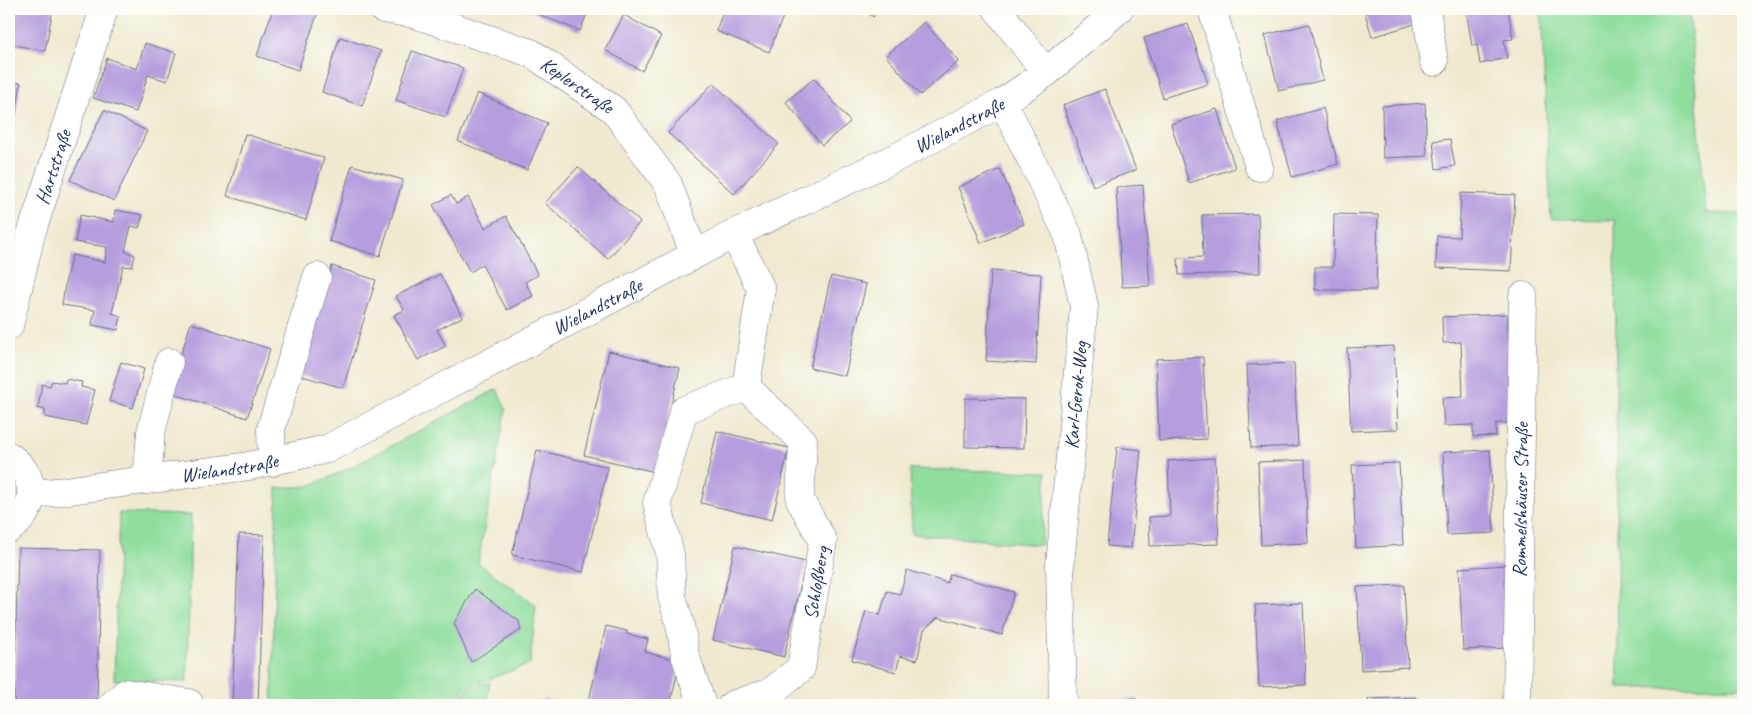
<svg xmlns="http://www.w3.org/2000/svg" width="1752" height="714" viewBox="0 0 1752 714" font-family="Caveat,sans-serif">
<rect width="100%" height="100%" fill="#fdfcf7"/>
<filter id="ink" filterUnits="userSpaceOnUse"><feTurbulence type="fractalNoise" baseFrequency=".02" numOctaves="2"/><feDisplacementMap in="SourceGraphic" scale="10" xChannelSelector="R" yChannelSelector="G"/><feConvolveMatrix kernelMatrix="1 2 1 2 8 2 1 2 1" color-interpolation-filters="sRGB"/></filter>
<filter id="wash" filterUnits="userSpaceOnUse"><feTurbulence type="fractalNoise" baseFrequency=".0096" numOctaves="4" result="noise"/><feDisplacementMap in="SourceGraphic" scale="20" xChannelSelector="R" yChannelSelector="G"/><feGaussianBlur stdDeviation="1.12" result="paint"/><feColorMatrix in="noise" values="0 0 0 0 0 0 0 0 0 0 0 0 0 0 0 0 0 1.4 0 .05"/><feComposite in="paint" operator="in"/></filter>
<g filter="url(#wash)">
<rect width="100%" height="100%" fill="#efe9cf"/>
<!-- green -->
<g fill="#8fde9d" stroke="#55867e">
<polygon points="1541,9 1689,9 1706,213 1743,214 1743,687 1618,688 1615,220 1551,219"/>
<polygon points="497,389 506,409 478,563 536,605 530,664 463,689 460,705 272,705 277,488 309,486 346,470"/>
<polygon points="910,469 1047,472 1041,545 912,534"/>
<polygon points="119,513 191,515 187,682 114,680"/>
<polygon points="490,682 486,705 463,705 465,691"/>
</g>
<g id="blocks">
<!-- building -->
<g fill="#b69ede">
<polygon points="9,9 53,9 45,51 9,44"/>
<polygon points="273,9 319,9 298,70 257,56"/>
<polygon points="525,9 589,9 580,31"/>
<polygon points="724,9 786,9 769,52 716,31"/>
<polygon points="864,9 880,9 873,17"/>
<polygon points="1364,9 1413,9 1418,23 1372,37"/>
<polygon points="1466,9 1508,9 1513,39 1504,40 1507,58 1480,64 1477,45 1472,46"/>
<polygon points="624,15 661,36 642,71 605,50"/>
<polygon points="924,22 959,61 920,95 886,56"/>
<polygon points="1188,24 1208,84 1163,98 1144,38"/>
<polygon points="1309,24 1323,80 1279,91 1265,35"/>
<polygon points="340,37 381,51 362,106 322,92"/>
<polygon points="145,43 176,53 167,81 148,75 136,112 93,98 107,58 137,69"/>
<polygon points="412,51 463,68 446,117 396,100"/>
<polygon points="814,78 850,122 822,145 786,102"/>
<polygon points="9,81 21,83 13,133 9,132"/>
<polygon points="713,83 779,144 734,194 668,133"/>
<polygon points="1105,89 1136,170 1093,186 1063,105"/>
<polygon points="477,93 547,123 527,170 458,141"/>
<polygon points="1425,103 1427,156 1383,158 1382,106"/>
<polygon points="1323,108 1338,164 1292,177 1277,121"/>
<polygon points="1217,109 1235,168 1189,183 1171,124"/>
<polygon points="104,110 147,131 114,201 70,180"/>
<polygon points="245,134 324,158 306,220 227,196"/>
<polygon points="1450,139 1455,166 1436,169 1433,141"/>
<polygon points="352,165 403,180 380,256 329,241"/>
<polygon points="578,167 640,222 608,259 545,203"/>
<polygon points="1000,169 1024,224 981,243 958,187"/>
<polygon points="1143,185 1150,286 1122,287 1116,187"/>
<polygon points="1461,193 1515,195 1511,271 1436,268 1437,236 1459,237"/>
<polygon points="451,195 456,204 468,197 485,228 506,216 538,275 525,282 533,296 507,310 482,265 470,272 433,205"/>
<polygon points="115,210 143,215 139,228 131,226 125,251 135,255 132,267 123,266 112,313 121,316 118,330 92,325 95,310 62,305 66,279 72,255 105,262 107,247 75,242 80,215 114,222"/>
<polygon points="1258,214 1260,273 1179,275 1178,258 1203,257 1202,215"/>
<polygon points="1334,214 1378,215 1376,290 1315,290 1315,267 1333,267"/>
<polygon points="332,266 376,280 343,388 299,375"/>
<polygon points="991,271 1041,274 1036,364 986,361"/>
<polygon points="440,274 462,317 437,330 446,346 418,360 394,315 404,310 396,296"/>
<polygon points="831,276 866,284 845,376 810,368"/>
<polygon points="1507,314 1512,423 1496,423 1496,436 1473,437 1473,425 1444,426 1442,398 1463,397 1461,342 1443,343 1442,317"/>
<polygon points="191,323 270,349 247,418 169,392"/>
<polygon points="1394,346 1398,429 1351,431 1347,348"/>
<polygon points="609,351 680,368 655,472 584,455"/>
<polygon points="1203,357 1207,439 1159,441 1156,359"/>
<polygon points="121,362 144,369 133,408 109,401"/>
<polygon points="1294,363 1298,446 1251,448 1247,365"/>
<polygon points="66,379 82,382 81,387 95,390 86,425 45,417 45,410 38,408 42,384 50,386 52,381 65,383"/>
<polygon points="965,398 1025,399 1024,448 965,447"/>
<polygon points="717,431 789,448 772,520 701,503"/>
<polygon points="1117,447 1141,450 1131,548 1107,546"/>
<polygon points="537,450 608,467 583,572 512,555"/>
<polygon points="1490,450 1494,533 1447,535 1443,452"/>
<polygon points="1215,458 1219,544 1150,546 1149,517 1170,516 1168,461"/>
<polygon points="1305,460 1308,543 1261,545 1258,462"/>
<polygon points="1399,463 1403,545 1356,548 1352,465"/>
<polygon points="239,534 264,535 258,705 232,705"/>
<polygon points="735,546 806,562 784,657 713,640"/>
<polygon points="18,548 100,550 97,705 14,705"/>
<polygon points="1507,565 1510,648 1463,650 1459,568"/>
<polygon points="907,570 947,583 950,574 1014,592 1002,635 938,617 924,630 917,660 900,656 896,672 852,660 866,611 880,615 887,591 900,594"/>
<polygon points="1404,585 1408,667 1361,670 1357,587"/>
<polygon points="475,589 519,621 521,630 471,662 454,623"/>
<polygon points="1303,603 1306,685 1259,687 1255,605"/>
<polygon points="606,626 627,631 627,634 648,639 645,652 680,661 670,705 588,705"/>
<polygon points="1415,697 1416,705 1369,705 1368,699"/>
<polygon points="543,699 562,703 561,705 541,705"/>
<polygon points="1136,699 1137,705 1110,705 1110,701"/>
<polygon points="902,701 914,705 900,705"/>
</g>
</g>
</g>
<g filter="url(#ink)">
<use href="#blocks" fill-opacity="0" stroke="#657086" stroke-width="1"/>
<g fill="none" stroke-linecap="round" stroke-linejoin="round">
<defs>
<g id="minor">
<path id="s1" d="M 383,9 L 414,14 L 531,53 L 614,110 L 668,184 L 694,254"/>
<polyline points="997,9 1046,73"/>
<polyline points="1212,9 1259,167"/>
<polyline points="1426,9 1434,62"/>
<polyline points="1003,102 1068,235 1084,306 1060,565 1063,705"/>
<path id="s2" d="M 9,326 L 31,234 L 104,9"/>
<path d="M 9,456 C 38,476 39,509 9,529"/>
<polyline points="272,462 271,429 317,277"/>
<polyline points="147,480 151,432 169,362"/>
<path id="s3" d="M 31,494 L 56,492 L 249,466 L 327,449 L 734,234 L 897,157 L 1003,102 L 1046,73 L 1119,9"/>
<polyline points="112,705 126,693 189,703 190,705"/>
<polyline points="702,705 685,655 680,624 672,597 670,554 657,503 684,410 746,387 761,289 734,234"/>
<path id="s4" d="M 732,705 L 771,692 L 801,668 L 823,541 L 800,500 L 803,441 L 746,387"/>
<path id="s5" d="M 1517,705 L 1523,296"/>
</g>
</defs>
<!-- minor casing -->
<use href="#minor" stroke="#657086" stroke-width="29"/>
<!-- minor -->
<use href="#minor" stroke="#fff" stroke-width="28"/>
</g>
</g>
<g text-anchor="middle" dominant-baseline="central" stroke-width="4" stroke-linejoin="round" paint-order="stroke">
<!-- street labels -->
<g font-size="20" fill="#1b2f5e" stroke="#fdfcf7">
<text stroke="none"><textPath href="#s1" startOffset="211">Keplerstraße</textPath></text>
<text stroke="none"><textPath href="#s3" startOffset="1010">Wielandstraße</textPath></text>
<text stroke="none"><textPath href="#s2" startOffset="165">Hartstraße</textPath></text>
<text stroke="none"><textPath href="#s3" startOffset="605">Wielandstraße</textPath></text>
<text transform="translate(1076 395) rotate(-85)">Karl-Gerok-Weg</text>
<text stroke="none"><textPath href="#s3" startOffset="200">Wielandstraße</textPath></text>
<text stroke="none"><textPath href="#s5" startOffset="205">Rommelshäuser Straße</textPath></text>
<text stroke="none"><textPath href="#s4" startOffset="166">Schloßberg</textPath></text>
</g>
</g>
<!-- margin -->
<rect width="1752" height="714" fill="none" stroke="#fdfcf7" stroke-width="30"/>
</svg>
